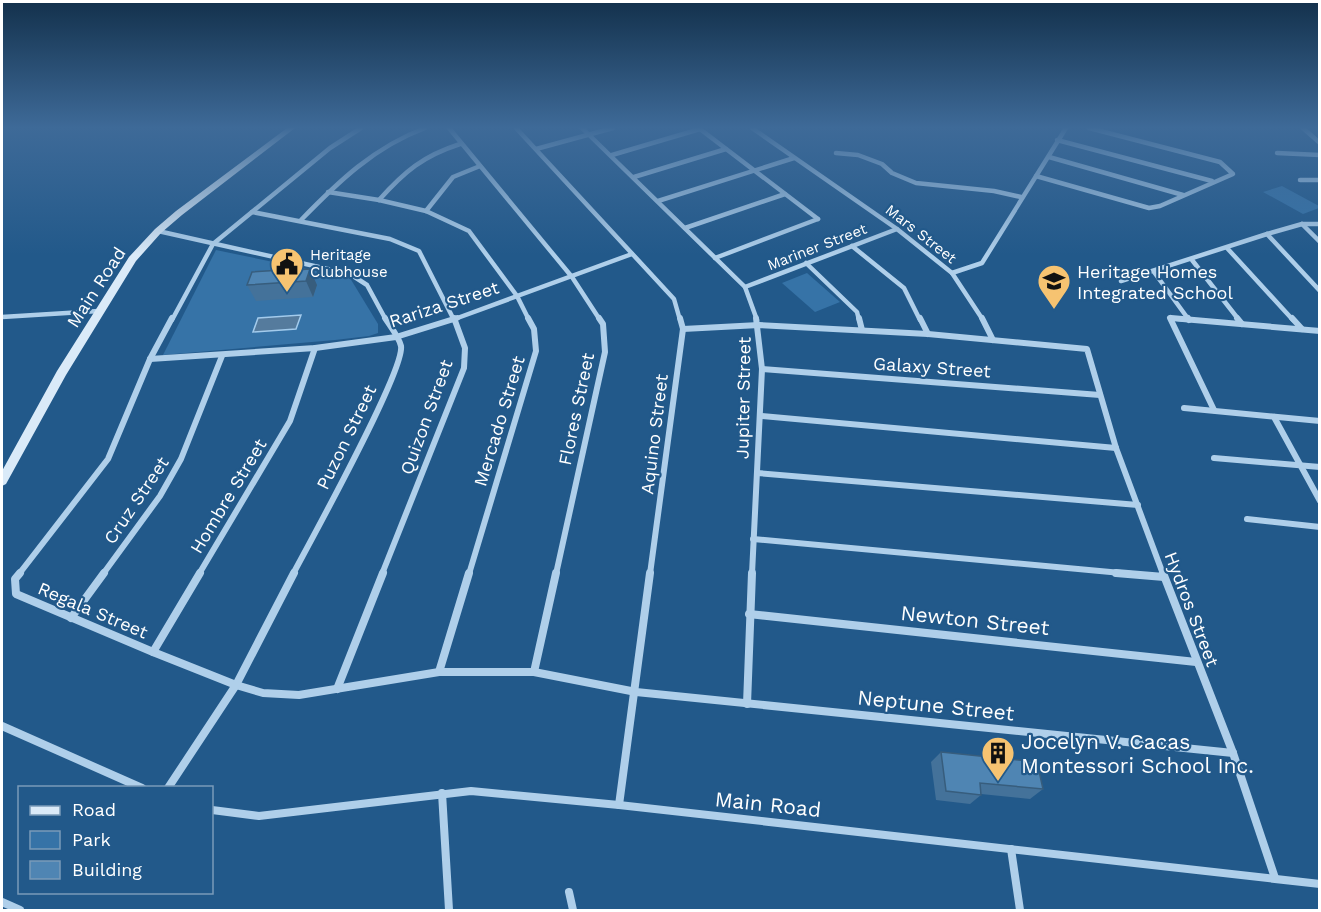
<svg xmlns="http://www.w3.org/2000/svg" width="1321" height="912" viewBox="0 0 1321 912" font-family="'Work Sans',sans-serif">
<rect width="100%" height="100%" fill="#22598a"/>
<!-- green -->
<g fill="#3673a7">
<polygon points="1282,186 1319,206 1319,208 1303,214 1263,192"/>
<polygon points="216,250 350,278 378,324 378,333 369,336 335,340 163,355"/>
<polygon points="807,273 840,302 815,312 782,283"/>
</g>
<!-- water -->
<polygon fill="#557b9d" stroke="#a3cbec" stroke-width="1.5" points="301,315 296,329 253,332 258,318"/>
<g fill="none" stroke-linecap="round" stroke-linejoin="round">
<!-- street-far2 -->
<g stroke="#afcfea" stroke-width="4.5">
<polyline points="449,128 572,277 600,320"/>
<polyline points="516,128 674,299 680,320"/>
<polyline points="582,128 745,287 757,320"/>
<polyline points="752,128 897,229 952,273 983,320"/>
<polyline points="1303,128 1320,143"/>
<polyline points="1057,140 1212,181"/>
<polyline points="536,149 613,128"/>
<polyline points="836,153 858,155 882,164 892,173 916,183 994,191 1021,197"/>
<polyline points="1277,153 1320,155"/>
<polyline points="612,155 700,129 818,219"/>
<polyline points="1049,157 1183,195"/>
<polyline points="1036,176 1149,208 1160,206 1233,174 1220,162 1089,128"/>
<polyline points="634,177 726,149"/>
<polyline points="1300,180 1320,180"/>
<polyline points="328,192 379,200 426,211 469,231 517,296 529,320"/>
<path d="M 379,200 C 405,171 423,156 460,144"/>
<polyline points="658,201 794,158"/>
<polyline points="426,211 453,177 480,166"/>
<polyline points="252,212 390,239 419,251 454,320"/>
<path d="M 301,220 C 338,182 374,147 425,128"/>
<polyline points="1302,224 1320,242"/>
<polyline points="685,228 785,194"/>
<polyline points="158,231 350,274 367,285 386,320"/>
<polyline points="1267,234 1320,291"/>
<polyline points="852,246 904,288 920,320"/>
<polyline points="1227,248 1293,320"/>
<polyline points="715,258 818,219"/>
<polyline points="1192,260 1239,320"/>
<polyline points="806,263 857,312 859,320"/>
<polyline points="1154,272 1189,320"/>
<polyline points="952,273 982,263 1066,128"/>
<polyline points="1121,281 1267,234 1302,224 1320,224"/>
<polyline points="745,287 897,229"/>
<polyline points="2,317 99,311"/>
<polyline points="1170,318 1188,320"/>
<polyline points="172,320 213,244 330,148 361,128"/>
<polyline points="452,320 632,254"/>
</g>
<!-- street-far1 -->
<g stroke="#afcfea" stroke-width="6">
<polyline points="859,318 862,330"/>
<polyline points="920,318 928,334"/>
<polyline points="982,318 993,340"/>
<polyline points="1170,318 1214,410"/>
<polyline points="1171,318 1320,331"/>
<polyline points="1188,318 1189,320"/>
<polyline points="1237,318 1242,324"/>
<polyline points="1292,318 1302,329"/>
<polyline points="683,329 759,325 928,334 1087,349 1116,448 1163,574"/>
<polyline points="150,359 315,348 396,337 457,318"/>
<polyline points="762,369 1100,395"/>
<polyline points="1184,408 1320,421"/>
<polyline points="761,416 1116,448"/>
<polyline points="1274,417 1320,501"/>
<polyline points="1214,458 1320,467"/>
<polyline points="757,473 1138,505"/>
<polyline points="1247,519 1320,527"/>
<polyline points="753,539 1132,574"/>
<polyline points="19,574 108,459 150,359 172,318"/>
<polyline points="103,574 160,496 181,459 222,356"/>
<polyline points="199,574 290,421 315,348"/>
<path d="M 293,574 C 310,542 405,370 401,346 C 399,337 390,326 385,318"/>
<polyline points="382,574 464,368 465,348 454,318"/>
<polyline points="469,574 536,351 534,329 528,318"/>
<polyline points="556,574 605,352 603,324 599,318"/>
<polyline points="650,574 683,329 680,318"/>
<polyline points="752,574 762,369 756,318"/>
</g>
<!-- street -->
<g stroke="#afcfea" stroke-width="8">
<polyline points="20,573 15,579 16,594 153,652 236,685 263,693 299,695 439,672 534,672 636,692 1233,753"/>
<polyline points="1116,573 1164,577"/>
<polyline points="1163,573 1233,753 1275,878"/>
<polyline points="749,614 1196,662"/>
<polyline points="71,618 104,573"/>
<polyline points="153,652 200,573"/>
<polyline points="439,672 469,573"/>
<polyline points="534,672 556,573"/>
<polyline points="337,689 383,573"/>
<polyline points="747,704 752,573"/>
<polyline points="2,726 142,788"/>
<polyline points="168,788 236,685 294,573"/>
<polyline points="442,793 449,910"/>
<polyline points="619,805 650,573"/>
<polyline points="212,810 259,816 471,791 619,805 1320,884"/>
<polyline points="1011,849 1020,910"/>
<polyline points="569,892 573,910"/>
<polyline points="2,902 20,910"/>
</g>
<!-- secondary -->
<polygon fill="#daeaf8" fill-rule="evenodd" points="287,128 295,128 182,215 161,233 136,261 66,375 6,484 2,486 2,471 57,371 129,257 155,229 176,211"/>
</g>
<!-- wall -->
<g fill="#44729a">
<polygon points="298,264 300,269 317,285 313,297 256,301 247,285"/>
<polygon points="941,752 1043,789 1030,799 981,794 981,795 970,804 936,800 931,762"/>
</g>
<!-- shaded-wall -->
<polygon fill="#375d7d" points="310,269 317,285 313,297 306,281"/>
<!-- building -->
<g fill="#4f85b3" stroke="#375d7d" stroke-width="1.5">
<polygon points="298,264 296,270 310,269 306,281 247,285 252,272 282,270 284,265"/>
<polygon points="941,752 1037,762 1043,789 980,783 981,795 946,791"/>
</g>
<!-- sky -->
<linearGradient id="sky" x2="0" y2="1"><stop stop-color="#13314c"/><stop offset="0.5" stop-color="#3e6a98"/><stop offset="1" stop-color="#3e6a98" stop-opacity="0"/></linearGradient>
<rect width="1321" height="255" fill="url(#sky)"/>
<!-- icons -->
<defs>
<symbol id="civic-pin" viewBox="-11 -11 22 30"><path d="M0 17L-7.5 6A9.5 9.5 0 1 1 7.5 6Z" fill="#f6c371" stroke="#22598a"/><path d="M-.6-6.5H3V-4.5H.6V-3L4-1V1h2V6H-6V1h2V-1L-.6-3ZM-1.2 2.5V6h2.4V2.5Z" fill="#111"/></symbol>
<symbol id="school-pin" viewBox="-11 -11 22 30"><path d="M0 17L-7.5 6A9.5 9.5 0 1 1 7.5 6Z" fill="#f6c371" stroke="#22598a"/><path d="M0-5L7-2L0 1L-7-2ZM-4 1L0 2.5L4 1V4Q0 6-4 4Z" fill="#111"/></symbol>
<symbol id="building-pin" viewBox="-11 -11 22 30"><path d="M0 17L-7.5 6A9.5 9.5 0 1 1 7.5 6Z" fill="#f6c371" stroke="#22598a"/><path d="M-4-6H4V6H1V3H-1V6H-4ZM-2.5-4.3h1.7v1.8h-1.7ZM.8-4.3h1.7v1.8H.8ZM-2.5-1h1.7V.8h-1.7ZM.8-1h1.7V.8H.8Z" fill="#111"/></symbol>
</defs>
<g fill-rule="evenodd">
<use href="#civic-pin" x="268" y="245" width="38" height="52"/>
<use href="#school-pin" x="1035" y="262" width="38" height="52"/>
<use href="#building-pin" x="979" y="734" width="38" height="52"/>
</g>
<g text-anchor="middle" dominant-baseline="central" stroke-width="4.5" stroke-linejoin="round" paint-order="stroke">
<!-- far-street labels -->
<g font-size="15" fill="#fff" stroke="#22598a">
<text transform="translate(921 234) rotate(38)">Mars Street</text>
<text transform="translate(817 247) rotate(-21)">Mariner Street</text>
</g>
<!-- far-poi labels -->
<g font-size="15" fill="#fff" stroke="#22598a" text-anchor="start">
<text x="310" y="255">Heritage<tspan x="310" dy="17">Clubhouse</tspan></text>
</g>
<!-- poi labels -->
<g font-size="18" fill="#fff" stroke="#22598a" text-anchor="start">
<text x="1077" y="271">Heritage Homes<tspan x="1077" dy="21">Integrated School</tspan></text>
</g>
<!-- street labels -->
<g font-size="18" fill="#fff" stroke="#22598a">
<text transform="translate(96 287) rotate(-57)">Main Road</text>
<text transform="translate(444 304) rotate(-18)">Rariza Street</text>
<text transform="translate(932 367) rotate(4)">Galaxy Street</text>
<text transform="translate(743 398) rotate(-89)">Jupiter Street</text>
<text transform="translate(576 409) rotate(-78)">Flores Street</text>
<text transform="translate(426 417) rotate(-70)">Quizon Street</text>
<text transform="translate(499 421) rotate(-73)">Mercado Street</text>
<text transform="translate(654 434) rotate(-83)">Aquino Street</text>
<text transform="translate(346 437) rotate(-64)">Puzon Street</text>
<text transform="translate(228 496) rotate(-59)">Hombre Street</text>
<text transform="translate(136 500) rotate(-56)">Cruz Street</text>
<text transform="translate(1192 609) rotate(69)">Hydros Street</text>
<text transform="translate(93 610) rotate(23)">Regala Street</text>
</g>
<!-- near-street labels -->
<g font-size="21" fill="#fff" stroke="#22598a">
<text transform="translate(975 620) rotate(6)">Newton Street</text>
<text transform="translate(936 705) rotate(6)">Neptune Street</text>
<text transform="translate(768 804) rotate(6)">Main Road</text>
</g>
<!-- near-poi labels -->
<g font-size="21" fill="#fff" stroke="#22598a" text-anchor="start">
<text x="1021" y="741">Jocelyn V. Cacas<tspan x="1021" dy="24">Montessori School Inc.</tspan></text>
</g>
</g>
<!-- border -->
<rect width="1321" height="912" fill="none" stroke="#ffffff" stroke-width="6"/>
<!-- legend -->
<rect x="18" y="786" width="195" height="108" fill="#22598a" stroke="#7a9bb9" stroke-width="1.5"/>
<rect x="30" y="806" width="30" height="9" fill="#daeaf8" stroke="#7a9bb9" stroke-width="1.5"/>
<text x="72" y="816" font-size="18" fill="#ffffff">Road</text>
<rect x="30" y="831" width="30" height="18" fill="#3673a7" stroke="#7a9bb9" stroke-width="1.5"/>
<text x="72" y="846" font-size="18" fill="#ffffff">Park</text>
<rect x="30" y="861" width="30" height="18" fill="#4f85b3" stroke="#7a9bb9" stroke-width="1.5"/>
<text x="72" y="876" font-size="18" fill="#ffffff">Building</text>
</svg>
